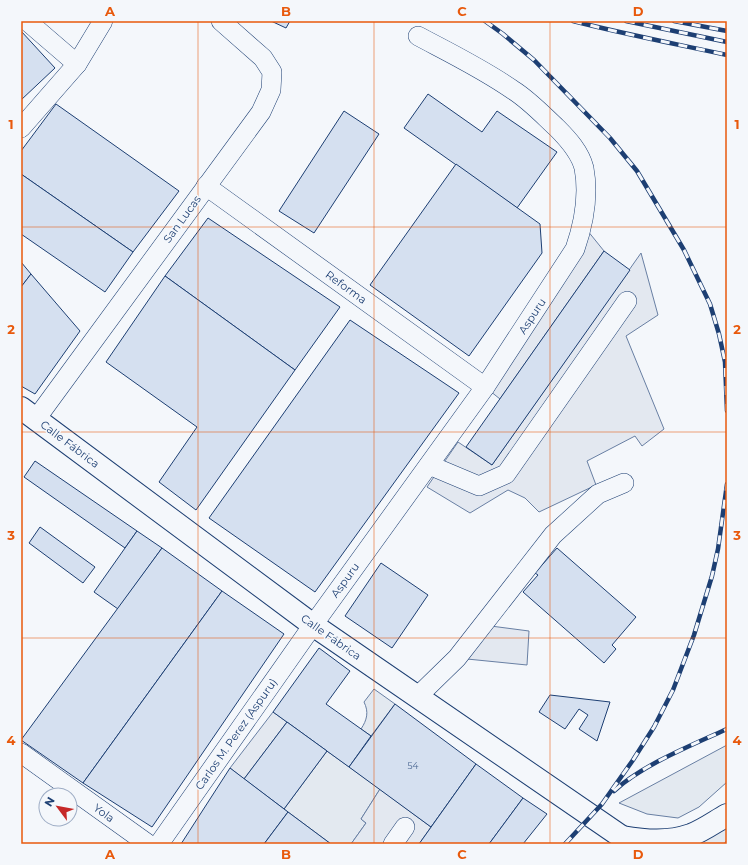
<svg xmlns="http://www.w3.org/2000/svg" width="748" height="865" viewBox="0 0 748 865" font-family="Montserrat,sans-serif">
<rect width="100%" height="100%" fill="#f4f7fb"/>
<!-- green -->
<g fill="#e3e9f0" stroke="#687fa3">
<path d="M 374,689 L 395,704 L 371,736 L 361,729 C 367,720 369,712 364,702 Z"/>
<polygon points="727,745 727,782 699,807 678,818 647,814 619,803"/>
<polygon points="327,751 380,789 361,819 366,823 351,844 331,844 284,809"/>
<polygon points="727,825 727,840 724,844 694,844"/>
</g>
<!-- parking -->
<g fill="#e3e8f0" stroke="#687fa3">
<polygon points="583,225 604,251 500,399 485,387"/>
<polygon points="641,253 658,315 626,336 664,429 642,446 635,436 587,461 596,485 539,512 525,498 508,490 470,513 427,487 458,442 492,465"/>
<polygon points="483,625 529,631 527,665 457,658"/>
<polygon points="273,712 287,722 244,779 230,768"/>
<polygon points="380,789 431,827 419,844 351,844 366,823 361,819"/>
</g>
<!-- building -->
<g fill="#d5e0f0" stroke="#1d3f73">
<polygon points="271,21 290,21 286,28"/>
<polygon points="21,31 55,68 21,100"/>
<polygon points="428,94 482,132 497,111 557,152 517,208 404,128"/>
<polygon points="56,104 179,191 133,252 21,174 21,151"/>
<polygon points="344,111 379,134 314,233 279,211"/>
<polygon points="456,164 540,224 542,253 469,356 370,285"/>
<polygon points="21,174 133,252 105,292 21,234"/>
<polygon points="208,218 340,307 295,370 165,276"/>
<polygon points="604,251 630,270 492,465 466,447"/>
<polygon points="21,262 31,274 21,287"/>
<polygon points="31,274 80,331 35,394 21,386 21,287"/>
<polygon points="165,276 295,370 196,510 159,482 197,427 106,362"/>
<polygon points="350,320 459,393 315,592 209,518"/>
<polygon points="35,461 137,531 125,548 24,477"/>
<polygon points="40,527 95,567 83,583 29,543"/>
<polygon points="137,531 162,548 118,609 94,592"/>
<polygon points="162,548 222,591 83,783 21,740"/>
<polygon points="557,548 636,617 612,645 616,649 604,663 523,592 538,575 535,573"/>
<polygon points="381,563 428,595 392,648 345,616"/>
<polygon points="222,591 284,634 152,827 83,783"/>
<polygon points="319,648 350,671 326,704 371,736 349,767 273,712"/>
<polygon points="550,695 610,702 597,741 579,729 588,715 579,709 565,729 539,712"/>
<polygon points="395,704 476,764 431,827 349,767"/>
<polygon points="287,722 327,751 284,809 244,779"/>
<polygon points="476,764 523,798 489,844 419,844"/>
<polygon points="230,768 288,812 264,844 181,844"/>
<polygon points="523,798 547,814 523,844 489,844"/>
<polygon points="288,812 331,844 264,844"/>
</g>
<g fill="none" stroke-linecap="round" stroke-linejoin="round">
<defs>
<g id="minor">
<polyline points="27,21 77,64"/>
<polyline points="21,128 77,64 103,21"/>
<polyline points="206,186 485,387"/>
<polyline points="36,419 261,112 271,90 272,72 263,58 221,21"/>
<polyline points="429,465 479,486 506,474 627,301"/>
<polyline points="417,697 457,658 553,535 598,494 624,483"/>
<polyline points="21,753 148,844"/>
<path d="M 159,844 L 313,625 L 485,387 L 575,249 C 584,223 589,195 584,168 C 580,152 568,139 557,128 C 543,115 529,100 513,90 C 483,69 450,53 418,36"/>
<polyline points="393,844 405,827"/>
</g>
<g id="major">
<polyline points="21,408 313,625 632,844"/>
<path d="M 622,837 C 646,841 668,843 691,835 C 704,830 716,821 727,815"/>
</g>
</defs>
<!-- minor casing -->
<use href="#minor" stroke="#1d3f73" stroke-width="20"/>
<!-- major casing -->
<use href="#major" stroke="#1d3f73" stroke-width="24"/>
<!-- minor -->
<use href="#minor" stroke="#f4f7fb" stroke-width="19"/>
<!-- major -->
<use href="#major" stroke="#f4f7fb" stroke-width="22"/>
<defs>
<g id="rail">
<polyline points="485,21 503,34 534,60 610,138 637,171 684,250 710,304 719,334 725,362 727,411"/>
<path d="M 573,21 C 624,34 676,44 727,55"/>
<polyline points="626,21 727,42"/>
<polyline points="674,21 727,31"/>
<path d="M 614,791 C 642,765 692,745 727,729"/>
<polyline points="565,844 602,804 633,760 654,727 673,690 694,635 712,576 718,549 727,484"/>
</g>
</defs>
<!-- rail casing -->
<use href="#rail" stroke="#1d3f73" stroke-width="4.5"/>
<!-- rail -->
<use href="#rail" stroke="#f4f7fb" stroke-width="3" stroke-dasharray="9" stroke-linecap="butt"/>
</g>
<!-- grid -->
<path fill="none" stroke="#e8590c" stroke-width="1" stroke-opacity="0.55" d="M 198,21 L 198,844M 374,21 L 374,844M 550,21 L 550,844M 21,227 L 727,227M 21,432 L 727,432M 21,638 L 727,638"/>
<g text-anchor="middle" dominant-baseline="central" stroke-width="3" stroke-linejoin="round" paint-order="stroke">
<!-- number labels -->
<g font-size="9" fill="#4b6792">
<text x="413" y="765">54</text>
</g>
<!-- street labels -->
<g font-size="11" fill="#1d3f73" stroke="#f4f7fb">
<text transform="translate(182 219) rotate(-54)">San Lucas</text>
<text transform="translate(346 287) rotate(36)">Reforma</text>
<text transform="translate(532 316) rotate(-57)">Aspuru</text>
<text transform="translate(70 444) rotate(37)">Calle Fábrica</text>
<text transform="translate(345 580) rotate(-54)">Aspuru</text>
<text transform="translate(331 637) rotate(35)">Calle Fábrica</text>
<text transform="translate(236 734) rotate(-55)">Carlos M. Perez (Aspuru)</text>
<text transform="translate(104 813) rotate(36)">Yola</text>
</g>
</g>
<!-- border -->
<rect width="748" height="865" fill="none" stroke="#f4f7fb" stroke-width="44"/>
<!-- north arrow -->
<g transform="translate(58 807) rotate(302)"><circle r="19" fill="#f4f7fb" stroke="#9eadc5"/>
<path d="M0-3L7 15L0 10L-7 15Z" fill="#c62828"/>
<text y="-6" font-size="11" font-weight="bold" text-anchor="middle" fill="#1d3f73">N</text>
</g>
<rect x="22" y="22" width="704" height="821" fill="none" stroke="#e8590c" stroke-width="1.5"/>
<g font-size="13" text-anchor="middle" font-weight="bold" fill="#e8590c">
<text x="110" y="16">A</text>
<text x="286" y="16">B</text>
<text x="462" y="16">C</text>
<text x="638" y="16">D</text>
<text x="11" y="129">1</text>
<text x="737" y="129">1</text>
<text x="11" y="334">2</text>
<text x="737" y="334">2</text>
<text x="11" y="540">3</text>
<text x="737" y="540">3</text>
<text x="11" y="745">4</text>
<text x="737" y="745">4</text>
<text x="110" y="859">A</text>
<text x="286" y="859">B</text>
<text x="462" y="859">C</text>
<text x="638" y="859">D</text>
</g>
</svg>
